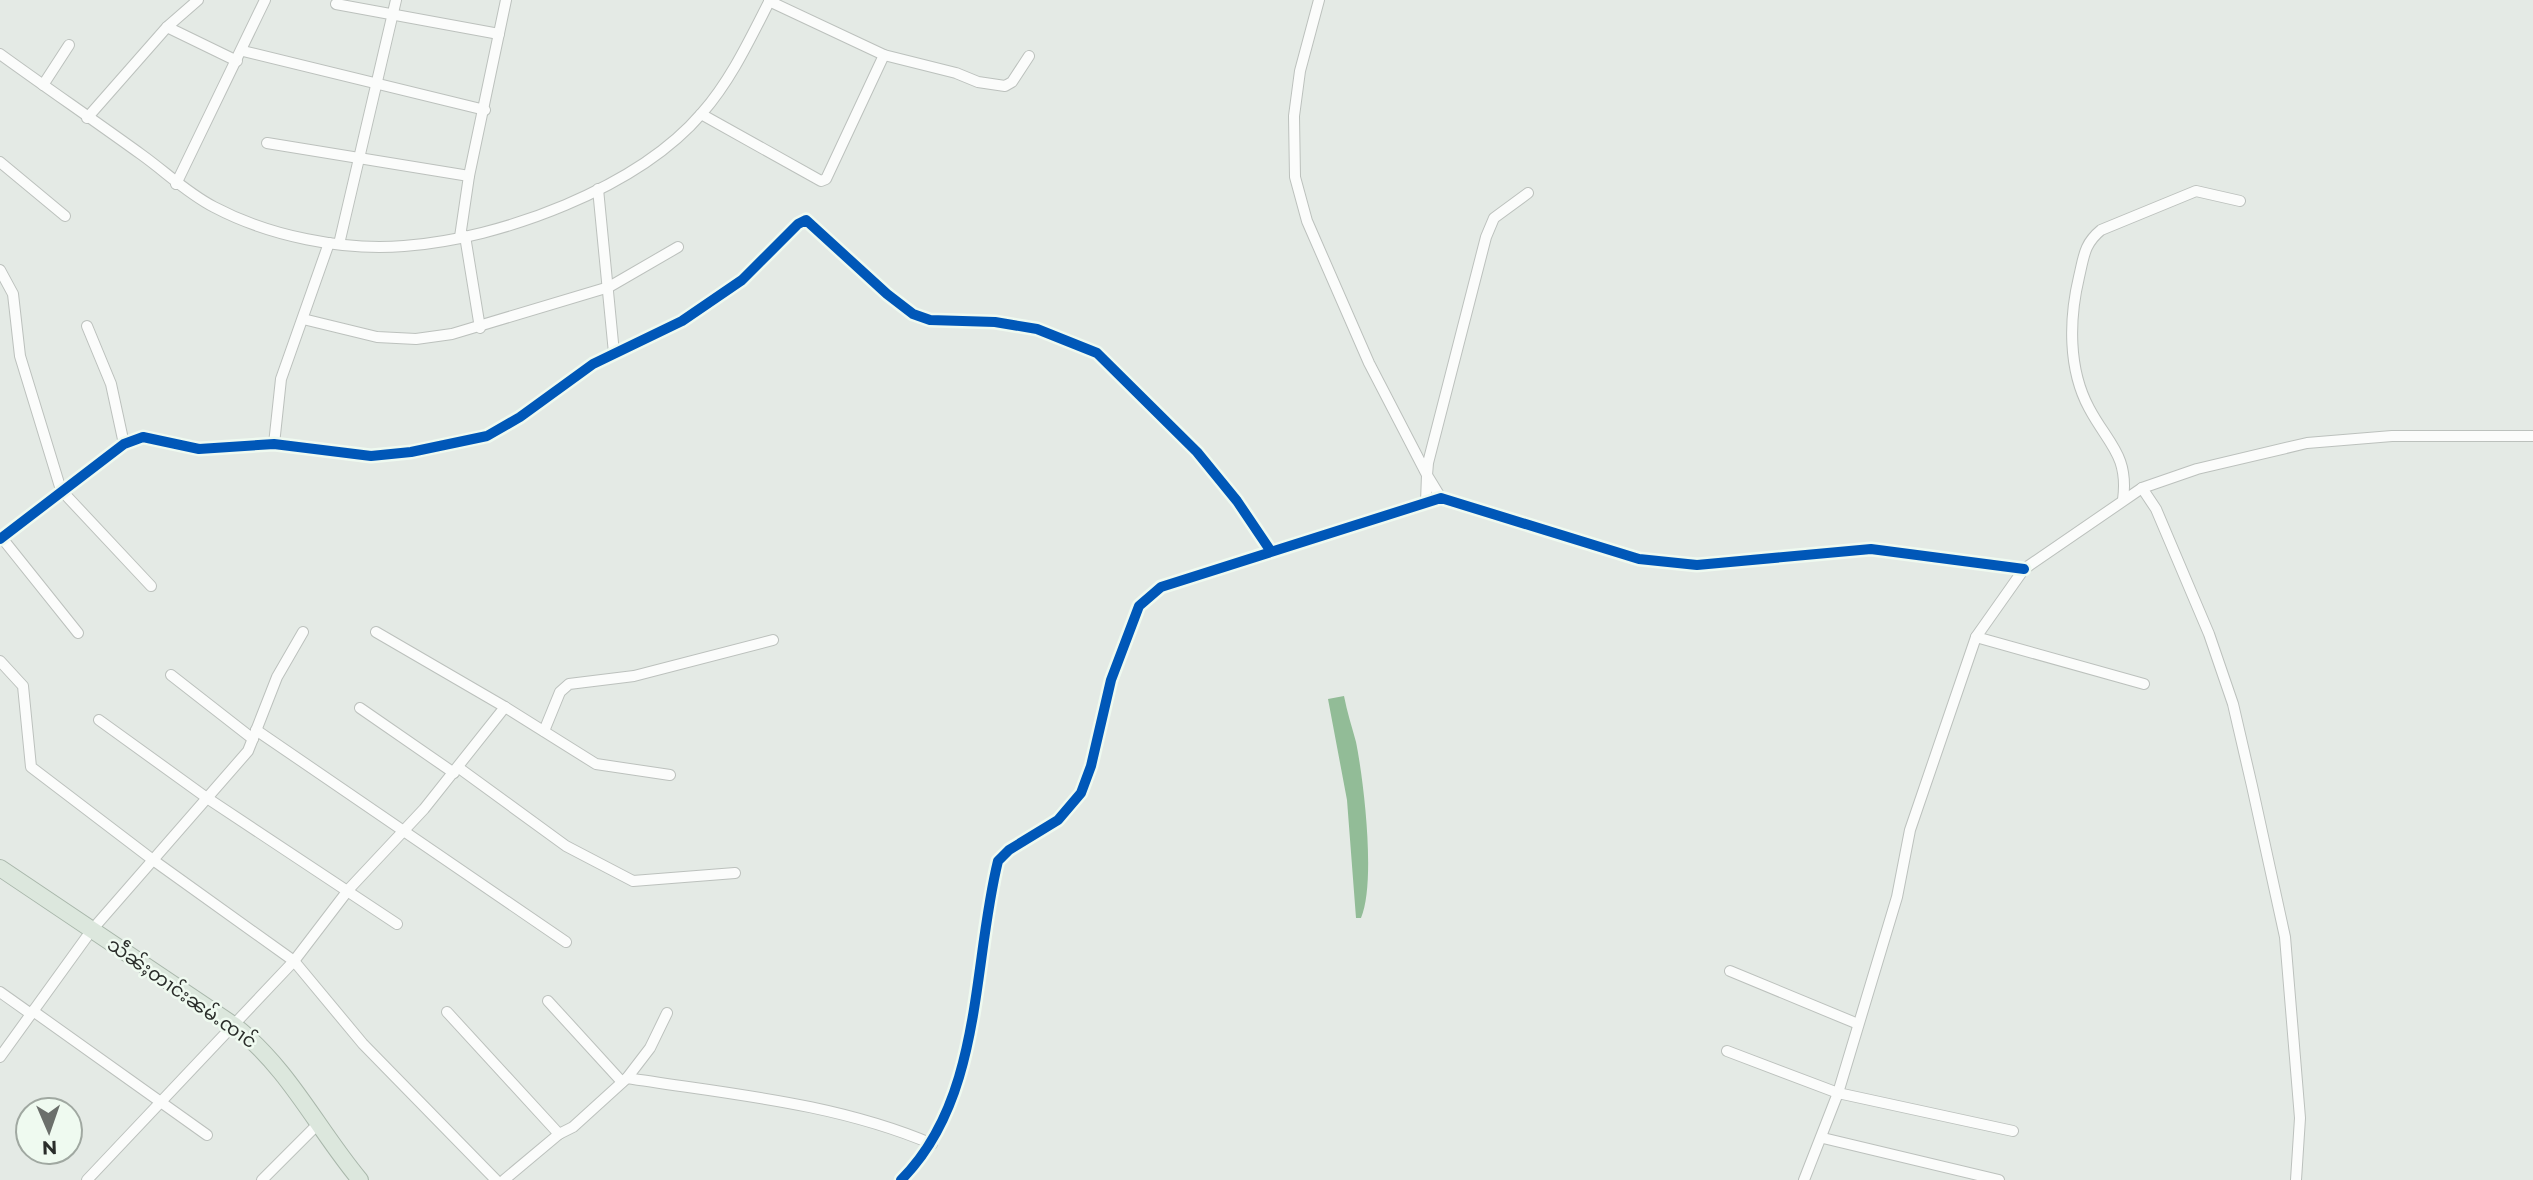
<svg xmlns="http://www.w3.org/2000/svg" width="2533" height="1180" viewBox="0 0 2533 1180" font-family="Montserrat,'Noto Sans Myanmar',sans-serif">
<rect width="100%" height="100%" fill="#e4eae5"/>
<!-- water -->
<path fill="#92bc97" d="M 1344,696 C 1347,712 1352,727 1356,742 C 1364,782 1376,883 1361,918 L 1356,918 L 1347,800 L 1328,699 Z"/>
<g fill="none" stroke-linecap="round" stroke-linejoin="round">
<defs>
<g id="minor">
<polyline points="1319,0 1300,71 1294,116 1295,177 1307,221 1369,363 1427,475 1426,502"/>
<polyline points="769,1 884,55 956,73 978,82 1005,86 1012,82 1029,56"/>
<polyline points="336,4 499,34"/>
<polyline points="167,27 237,61"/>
<polyline points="243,51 485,110"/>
<path d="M 0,54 C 47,88 95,121 142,155 C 167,173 187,193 214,207 C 269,236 343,251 404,246 C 501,239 638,188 702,113 C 731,80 750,39 770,0"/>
<polyline points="43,85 69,45"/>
<polyline points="701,114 821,181 826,179 884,55"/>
<polyline points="87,118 167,27 198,0"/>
<polyline points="267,143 469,176"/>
<polyline points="0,162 65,216"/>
<polyline points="176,184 265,0"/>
<polyline points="598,189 614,353"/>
<polyline points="465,236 480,328"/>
<polyline points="460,237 469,176 506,0"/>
<polyline points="339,244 396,0"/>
<polyline points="0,270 13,294 20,356 61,490 151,586"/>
<polyline points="303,319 377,337 416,339 452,334 609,287 678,247"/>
<polyline points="87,326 111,384 124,444"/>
<polyline points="274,444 281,379 329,243"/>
<polyline points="2142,488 2156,509 2209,634 2233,704 2252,786 2285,937 2300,1118 2296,1180"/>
<polyline points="1441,498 1427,475 1428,463 1486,237 1494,218 1528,193"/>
<path d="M 2123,500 C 2129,455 2108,444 2089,408 C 2068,369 2069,319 2079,277 C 2084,256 2084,244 2101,230 L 2196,191 L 2240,201"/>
<polyline points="2,538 78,633"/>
<polyline points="0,539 124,444 143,437 199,449 274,444 371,456 411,452 487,436 520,417 593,364 682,321 742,280 798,224 806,220 887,294 913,314 930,320 995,322 1037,329 1097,353 1197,452 1237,501 1270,550"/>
<polyline points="376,632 505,707 596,764 670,775"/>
<polyline points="1976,637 2144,684"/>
<polyline points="0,661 23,686 31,767 153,860 294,961 363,1044 496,1180"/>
<polyline points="171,675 253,739"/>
<polyline points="360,708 454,773"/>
<polyline points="99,720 207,798 397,924"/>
<polyline points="256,730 566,942"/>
<polyline points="544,731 560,692 569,684 634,676 773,640"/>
<polyline points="459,768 566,846 633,881 735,873"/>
<polyline points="1730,971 1858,1024"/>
<polyline points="0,992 31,1014"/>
<polyline points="548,1001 622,1082"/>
<polyline points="33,1011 207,1135"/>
<polyline points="447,1012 559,1134"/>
<polyline points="1727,1051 1838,1093 2013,1131"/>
<polyline points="0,1057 91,931 248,751 277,677 303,632"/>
<path d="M 627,1078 C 729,1094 836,1103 932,1144"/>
<polyline points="1823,1138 1999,1180"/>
<polyline points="87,1180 294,961 349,889 424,809 505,707"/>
<polyline points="262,1180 318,1124"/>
<polyline points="504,1180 559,1134 573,1127 627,1078 650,1048 667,1013"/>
<path d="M 901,1180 C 983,1098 972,966 998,861 L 1009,850 L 1058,820 L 1081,793 L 1091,766 L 1111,680 L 1139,606 L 1161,587 L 1441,498 L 1639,559 L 1697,565 L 1871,549 L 2024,569"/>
<polyline points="1804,1180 1838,1093 1897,897 1910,830 1976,637 2024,569 2142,488 2197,469 2307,443 2392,436 2533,436"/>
</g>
<path id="highway" d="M 0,868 L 235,1026 C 290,1070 316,1127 360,1180"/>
</defs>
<!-- minor casing -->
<use href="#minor" stroke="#bcc1bd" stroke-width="12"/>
<!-- highway casing -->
<use href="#highway" stroke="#a9b7ab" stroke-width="18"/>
<!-- minor -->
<use href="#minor" stroke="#fbfcfb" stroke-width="10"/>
<!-- highway -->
<use href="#highway" stroke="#dce7dd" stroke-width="16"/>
<defs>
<g id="cycleway">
<polyline points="0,539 124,444 143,437 199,449 274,444 371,456 411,452 487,436 520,417 593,364 682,321 742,280 798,224 806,220 887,294 913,314 930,320 995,322 1037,329 1097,353 1197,452 1237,501 1270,550"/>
<path d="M 901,1180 C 983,1098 972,966 998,861 L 1009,850 L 1058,820 L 1081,793 L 1091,766 L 1111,680 L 1139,606 L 1161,587 L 1441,498 L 1639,559 L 1697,565 L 1871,549 L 2024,569"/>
</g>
</defs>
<!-- cycleway casing -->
<use href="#cycleway" stroke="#effaf0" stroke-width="15"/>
<!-- cycleway -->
<use href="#cycleway" stroke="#0057b8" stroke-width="10"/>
</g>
<g text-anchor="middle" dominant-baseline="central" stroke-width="5" stroke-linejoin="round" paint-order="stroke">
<!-- street labels -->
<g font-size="19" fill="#2a2d2a" stroke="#effaf0">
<text transform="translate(182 993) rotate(35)">သဵၼ်ႈတၢင်းၼမ်ႉၸၢင်</text>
</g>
</g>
<!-- north arrow -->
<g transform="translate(49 1131) rotate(178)"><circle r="33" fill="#effaf0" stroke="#a0a8a1" stroke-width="2"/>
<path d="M0-5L12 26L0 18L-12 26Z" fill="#6b6f6b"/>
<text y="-10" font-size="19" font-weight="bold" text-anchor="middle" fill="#2a2d2a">N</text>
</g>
</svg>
